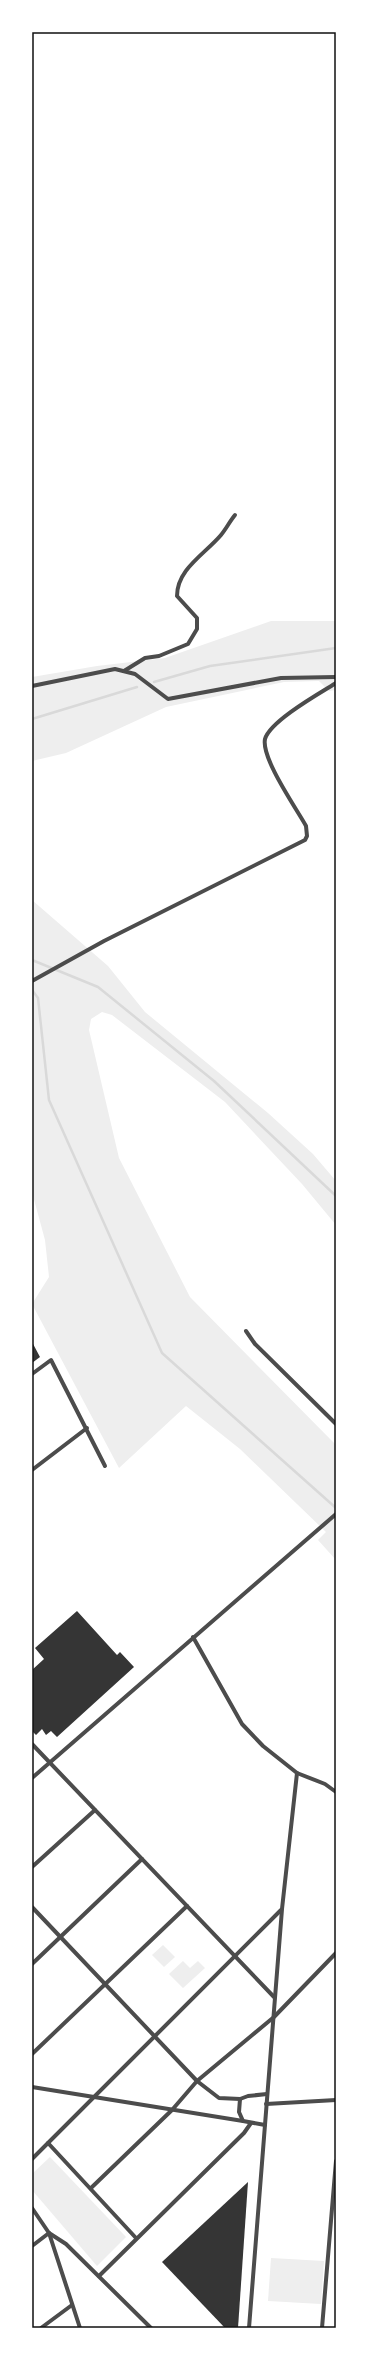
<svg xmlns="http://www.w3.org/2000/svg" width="368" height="2360" viewBox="0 0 368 2360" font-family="Karla,sans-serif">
<rect width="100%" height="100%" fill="#fff"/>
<!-- green -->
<g fill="#eee">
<polygon points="271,621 336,621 336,690 329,691 319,681 284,682 166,707 66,753 32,761 32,677 97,666 165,658"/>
<polygon points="32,900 108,966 145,1012 268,1113 313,1154 336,1181 336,1225 302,1184 225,1102 112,1015 102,1012 91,1019 89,1030 119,1158 190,1297 336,1445 336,1560 318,1540 326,1532 240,1449 186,1406 119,1468 32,1304 49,1277 45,1240 32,1192"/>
<polygon points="163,1945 175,1957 164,1967 152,1955"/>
<polygon points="183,1961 190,1968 198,1961 205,1968 183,1988 169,1974"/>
<polygon points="50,2157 126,2237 97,2266 32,2190 32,2174"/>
<polygon points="271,2258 324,2261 321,2304 268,2301"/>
</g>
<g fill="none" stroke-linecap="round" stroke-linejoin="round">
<!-- stream -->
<g stroke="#d9d9d9" stroke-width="2.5">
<polyline points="154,682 210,666 336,648"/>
<polyline points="32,719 137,687"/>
<polyline points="32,960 98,987 214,1081 336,1196"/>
<polyline points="32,990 38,998 49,1100 162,1353 336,1508"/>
</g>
</g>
<!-- building -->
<g fill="#353535">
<polygon points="32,1342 40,1357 32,1363"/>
<polygon points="77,1611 117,1655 120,1652 134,1667 57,1737 51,1731 46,1735 42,1729 36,1735 32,1731 32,1670 44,1659 35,1648"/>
<polygon points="248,2182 238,2328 225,2328 162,2262"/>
</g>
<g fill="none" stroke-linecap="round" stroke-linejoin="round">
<!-- minor -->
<g stroke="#4c4c4c" stroke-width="4">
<path d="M 124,671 L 145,658 L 159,656 L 188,644 L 197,629 L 197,618 L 177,596 C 177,569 205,554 221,535 C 226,529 230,521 235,515"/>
<polyline points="32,686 115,669 135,674 168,699 281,678 336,677"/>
<path d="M 32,981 L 104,941 L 305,840 L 307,836 L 306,826 C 296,808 261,758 265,739 C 270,721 320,693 336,683"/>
<polyline points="246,1331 255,1344 336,1424"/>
<polyline points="32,1374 51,1360 105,1466"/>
<polyline points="32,1470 87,1428"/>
<polyline points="193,1637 242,1724 263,1746 297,1773 325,1784 336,1792"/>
<polyline points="32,1744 274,1997"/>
<polyline points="32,1778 336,1514"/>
<polyline points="32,1867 95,1810"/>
<polyline points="32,1907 197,2081 219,2098 240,2099"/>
<polyline points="32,1964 142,1859"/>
<polyline points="32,2054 187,1906"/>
<polyline points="32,2087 243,2121"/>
<polyline points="240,2099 239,2112 243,2121 265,2125"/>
<polyline points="240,2099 248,2096 267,2094"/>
<polyline points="266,2104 336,2100"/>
<polyline points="48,2143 136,2238"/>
<polyline points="32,2159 281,1910"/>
<polyline points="91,2188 172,2110 197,2081 274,2017 336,1953"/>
<polyline points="32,2208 49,2233 80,2328"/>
<polyline points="49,2233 66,2244 151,2328"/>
<polyline points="32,2246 49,2233"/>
<polyline points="99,2276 244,2133 251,2123"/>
<polyline points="41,2328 72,2305"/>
<polyline points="249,2328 282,1909 297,1773"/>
<polyline points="322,2328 336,2161"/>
</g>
</g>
<!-- border -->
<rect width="368" height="2360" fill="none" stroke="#ffffff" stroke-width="66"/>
<rect x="33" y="33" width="302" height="2294" fill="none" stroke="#111" stroke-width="1.5"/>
</svg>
